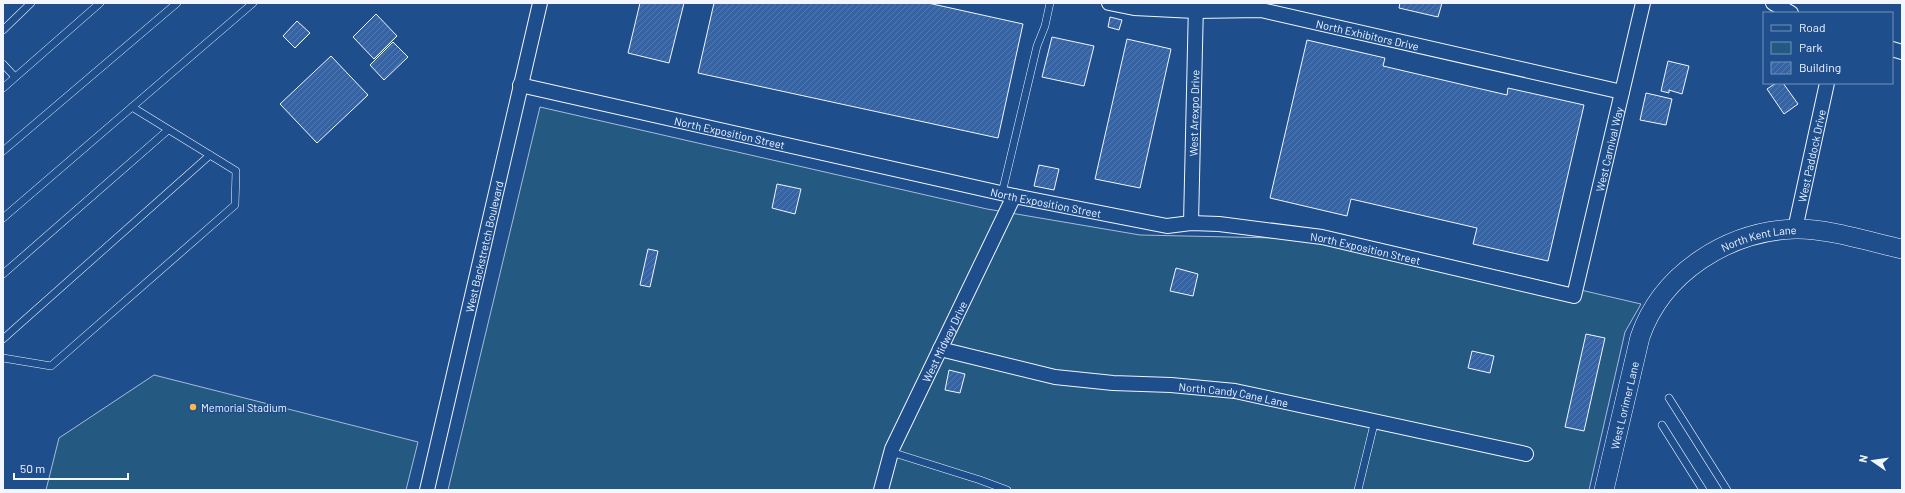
<svg xmlns="http://www.w3.org/2000/svg" width="1905" height="493" viewBox="0 0 1905 493" font-family="Barlow,sans-serif">
<defs>
<pattern id="building-hatch" width="6" height="6" patternUnits="userSpaceOnUse"><rect width="6" height="6" fill="#3563a3"/><path d="M-1 1l2-2M0 6l6-6M5 7l2-2" fill="none" stroke="#537ab1"/></pattern>
</defs>
<rect width="100%" height="100%" fill="#1f4e8c"/>
<!-- park -->
<g fill="#245a82" stroke="#a8bbd7">
<polygon points="540,107 987,209 1140,235 1365,240 1641,304 1625,332 1589,490 448,490"/>
<polygon points="154,375 418,442 406,490 46,490 59,438"/>
</g>
<!-- building -->
<g fill="url(#building-hatch)" stroke="#f2f6ff">
<polygon points="640,3 684,3 669,63 628,53"/>
<polygon points="714,3 928,3 1023,24 998,138 698,73"/>
<polygon points="1400,3 1442,3 1438,17 1399,8"/>
<polygon points="376,14 397,36 374,59 353,37"/>
<polygon points="1110,17 1122,20 1119,30 1108,27"/>
<polygon points="297,21 310,33 295,48 283,36"/>
<polygon points="1052,37 1094,46 1084,86 1042,77"/>
<polygon points="1127,39 1171,49 1140,188 1095,179"/>
<polygon points="1307,40 1385,58 1383,66 1507,95 1508,88 1584,105 1548,261 1473,244 1477,228 1351,199 1347,216 1270,198"/>
<polygon points="393,42 408,57 384,80 370,65"/>
<polygon points="331,56 368,95 317,143 280,104"/>
<polygon points="1668,61 1689,66 1682,94 1669,90 1669,93 1661,91"/>
<polygon points="1776,83 1783,83 1798,104 1784,114 1767,89"/>
<polygon points="1646,93 1672,99 1666,125 1640,120"/>
<polygon points="1039,165 1059,169 1054,190 1034,186"/>
<polygon points="777,184 801,189 795,214 772,208"/>
<polygon points="648,249 658,251 650,287 640,285"/>
<polygon points="1176,268 1198,274 1193,296 1170,291"/>
<polygon points="1586,334 1605,338 1584,431 1565,427"/>
<polygon points="1472,351 1494,356 1490,373 1468,368"/>
<polygon points="949,370 965,374 960,393 945,390"/>
</g>
<g fill="none" stroke-linecap="round" stroke-linejoin="round">
<defs>
<g id="lane">
<polyline points="3,30 31,3"/>
<polyline points="3,64 15,77"/>
<polyline points="3,88 100,3"/>
<polyline points="3,151 177,3"/>
<polyline points="1002,193 1037,46 1045,26 1050,3"/>
<polyline points="3,218 253,3"/>
<polyline points="3,274 168,130"/>
<polyline points="3,339 210,155"/>
<polyline points="3,358 51,366 235,205 236,171 132,107"/>
<polyline points="1669,398 1727,490"/>
<polyline points="1662,425 1703,490"/>
<polyline points="891,452 980,480 1007,490"/>
<polyline points="1358,490 1375,420"/>
</g>
<g id="street">
<path id="s1" d="M 1109,3 L 1134,8 L 1195,11 L 1261,10 L 1622,92"/>
<polyline points="1773,3 1791,13"/>
<polyline points="1892,49 1902,52"/>
<path id="s2" d="M 520,85 L 1014,196 L 1167,226 L 1191,223 L 1219,224 L 1322,237 L 1574,296 L 1643,3"/>
<path id="s3" d="M 1191,223 L 1196,3"/>
<path id="s4" d="M 1795,229 L 1827,83"/>
<path id="s5" d="M 940,349 L 1055,377 L 1113,383 L 1171,385 L 1235,391 L 1526,454"/>
<path id="s6" d="M 427,490 L 540,3"/>
<path id="s7" d="M 881,490 L 892,449 L 1014,196"/>
</g>
<g id="secondary">
<path id="s8" d="M 1604,490 L 1640,337 C 1662,273 1728,231 1795,229 C 1827,228 1870,242 1902,249"/>
</g>
</defs>
<!-- lane casing -->
<use href="#lane" stroke="#f2f6ff" stroke-width="8"/>
<!-- street casing -->
<use href="#street" stroke="#f2f6ff" stroke-width="16"/>
<!-- secondary casing -->
<use href="#secondary" stroke="#f2f6ff" stroke-width="20"/>
<!-- lane -->
<use href="#lane" stroke="#1f4e8c" stroke-width="7"/>
<!-- street -->
<use href="#street" stroke="#1f4e8c" stroke-width="14"/>
<!-- secondary -->
<use href="#secondary" stroke="#1f4e8c" stroke-width="19"/>
</g>
<!-- markers -->
<circle fill="#ffb74d" stroke="#1f4e8c" stroke-width="1.5" cx="193" cy="407" r="4"/>
<g text-anchor="middle" dominant-baseline="central" stroke-width="3" stroke-linejoin="round" paint-order="stroke">
<!-- street labels -->
<g font-size="11" fill="#f2f6ff" stroke="#1f4e8c">
<text stroke="none"><textPath href="#s1" startOffset="262">North Exhibitors Drive</textPath></text>
<text stroke="none"><textPath href="#s3" startOffset="110">West Arexpo Drive</textPath></text>
<text stroke="none"><textPath href="#s2" startOffset="215">North Exposition Street</textPath></text>
<text stroke="none"><textPath href="#s2" startOffset="1228">West Carnival Way</textPath></text>
<text stroke="none"><textPath href="#s4" startOffset="75">West Paddock Drive</textPath></text>
<text stroke="none"><textPath href="#s2" startOffset="539">North Exposition Street</textPath></text>
<text stroke="none"><textPath href="#s8" startOffset="320">North Kent Lane</textPath></text>
<text stroke="none"><textPath href="#s6" startOffset="250">West Backstretch Boulevard</textPath></text>
<text stroke="none"><textPath href="#s2" startOffset="863">North Exposition Street</textPath></text>
<text stroke="none"><textPath href="#s7" startOffset="162">West Midway Drive</textPath></text>
<text stroke="none"><textPath href="#s5" startOffset="298">North Candy Cane Lane</textPath></text>
<text stroke="none"><textPath href="#s8" startOffset="87">West Lorimer Lane</textPath></text>
</g>
<!-- poi labels -->
<g font-size="11" fill="#f2f6ff" stroke="#1f4e8c" text-anchor="start">
<text x="201" y="407">Memorial Stadium</text>
</g>
</g>
<!-- border -->
<rect width="1905" height="493" fill="none" stroke="#f2f6ff" stroke-width="8"/>
<!-- legend -->
<rect x="1763" y="12" width="130" height="72" fill="#1f4e8c" stroke="#7391ba"/>
<rect x="1771" y="25" width="20" height="6" fill="#1f4e8c" stroke="#7391ba"/>
<text x="1799" y="32" font-size="12" fill="#f2f6ff">Road</text>
<rect x="1771" y="42" width="20" height="12" fill="#245a82" stroke="#7391ba"/>
<text x="1799" y="52" font-size="12" fill="#f2f6ff">Park</text>
<rect x="1771" y="62" width="20" height="12" fill="url(#building-hatch)" stroke="#7391ba"/>
<text x="1799" y="72" font-size="12" fill="#f2f6ff">Building</text>
<!-- north arrow -->
<g transform="translate(1873 461) rotate(283)" stroke="#1f4e8c" stroke-width="3" paint-order="stroke">
<path d="M0-3L7 15L0 10L-7 15Z" fill="#f2f6ff"/>
<text y="-6" font-size="11" font-weight="bold" text-anchor="middle" fill="#f2f6ff">N</text>
</g>
<!-- scale -->
<path d="M14 473v6h114v-6" fill="none" stroke="#f2f6ff" stroke-width="2"/>
<text x="20" y="473" font-size="12" fill="#f2f6ff" stroke="#1f4e8c" stroke-width="3" paint-order="stroke">50 m</text>
</svg>
